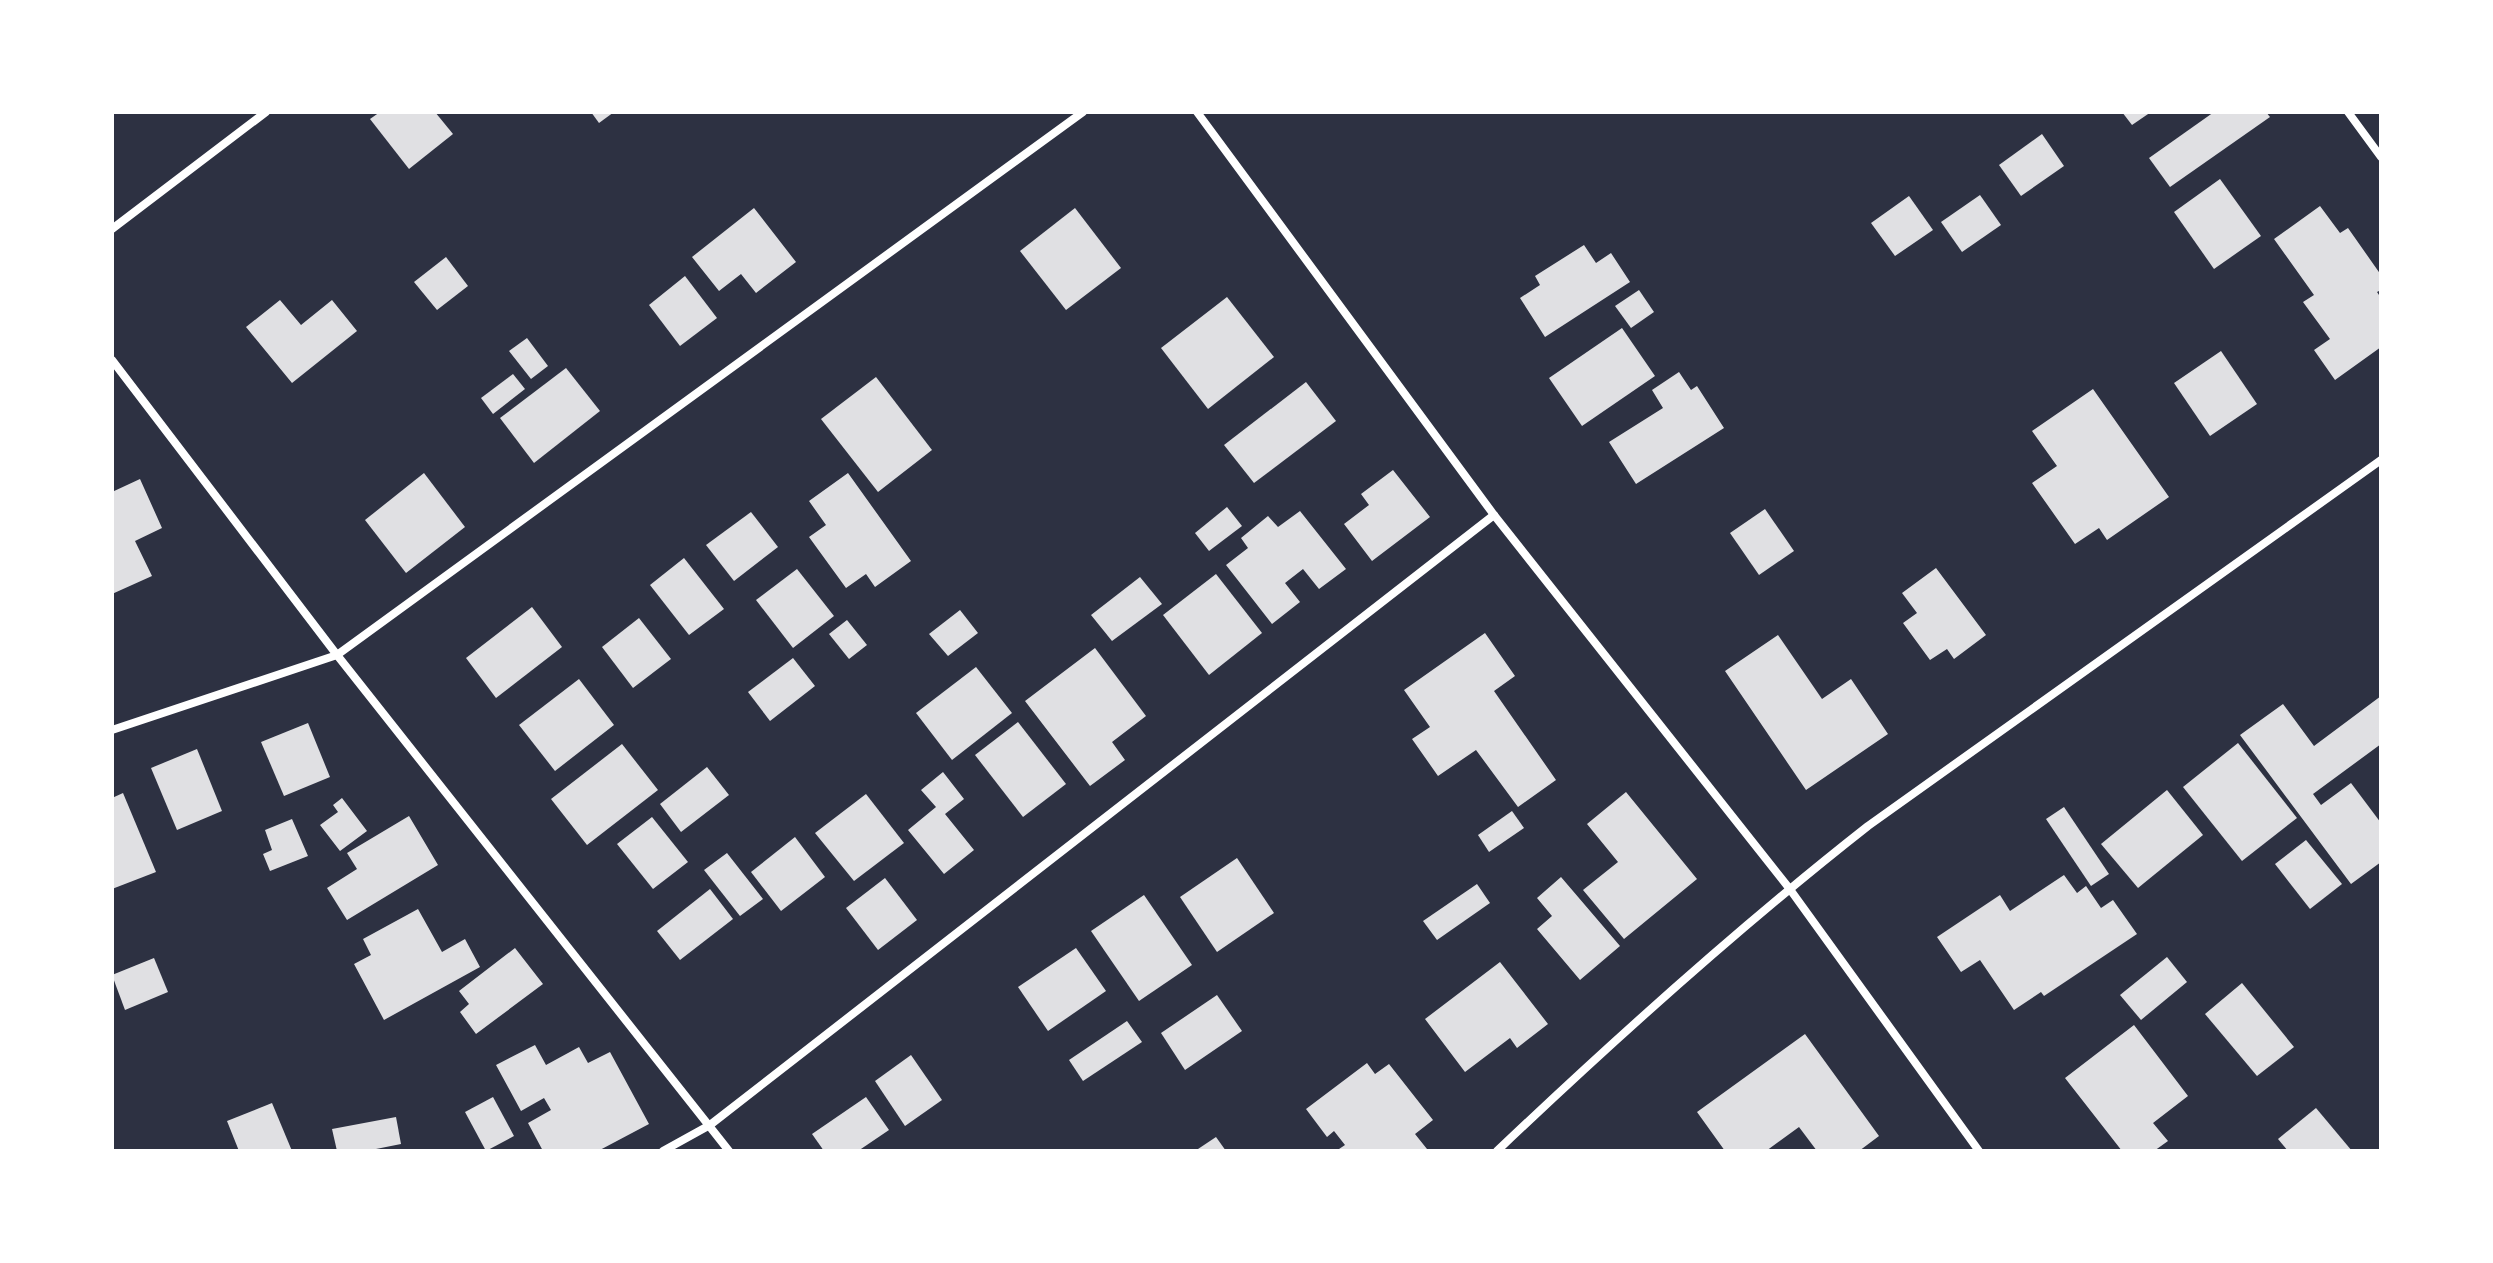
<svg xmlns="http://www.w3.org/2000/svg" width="2493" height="1263" viewBox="0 0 2493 1263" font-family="Helvetica,sans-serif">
<rect width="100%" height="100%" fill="#2d3142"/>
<!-- building -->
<g fill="#e0e0e3">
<polygon points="380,112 435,112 453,134 409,169 370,119"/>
<polygon points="591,112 614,112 599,123"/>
<polygon points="2122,112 2151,112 2132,125"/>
<polygon points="2214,112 2266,112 2270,117 2170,187 2149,158"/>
<polygon points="2042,134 2064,166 2021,196 1999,165"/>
<polygon points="2220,179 2261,236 2214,269 2174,212"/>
<polygon points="1980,195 2001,225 1962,252 1941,222"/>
<polygon points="1909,196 1933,230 1895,256 1871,223"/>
<polygon points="2320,206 2340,233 2348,228 2381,275 2381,290 2377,292 2381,298 2381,347 2335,380 2314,350 2330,339 2303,302 2314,295 2274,239"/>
<polygon points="754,208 796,262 756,293 741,274 719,291 692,257"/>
<polygon points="1075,208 1121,268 1066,310 1020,251"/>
<polygon points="1584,245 1596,263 1611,253 1630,282 1545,337 1520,298 1540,285 1535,276"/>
<polygon points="446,257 468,286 437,310 414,282"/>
<polygon points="685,276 717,318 680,346 649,305"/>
<polygon points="1639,290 1654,312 1631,328 1615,306"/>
<polygon points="1227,297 1274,357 1208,409 1161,348"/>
<polygon points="280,300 301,325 332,300 357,331 292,383 246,327"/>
<polygon points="1622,328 1655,376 1582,426 1549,378"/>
<polygon points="527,338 548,366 531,379 509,351"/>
<polygon points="2221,351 2257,404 2210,436 2174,383"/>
<polygon points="566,368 600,411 534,463 500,418"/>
<polygon points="1679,372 1691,390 1697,386 1724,428 1636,484 1609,442 1663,408 1652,390"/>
<polygon points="513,374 525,389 493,414 481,398"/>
<polygon points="876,377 932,450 878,492 821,419"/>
<polygon points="1306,382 1336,421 1254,483 1224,445"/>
<polygon points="2093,389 2169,497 2107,540 2099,528 2075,544 2032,483 2057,466 2032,431"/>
<polygon points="1393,470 1430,517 1372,561 1344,524 1369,505 1361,494"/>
<polygon points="424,473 465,527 406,573 365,520"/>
<polygon points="848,473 911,561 875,587 866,574 846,588 809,537 826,525 809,501"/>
<polygon points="140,479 162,528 135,541 152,576 112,594 112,492"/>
<polygon points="1227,507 1242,526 1209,551 1195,533"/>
<polygon points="1765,509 1794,551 1759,575 1730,533"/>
<polygon points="1300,511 1346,569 1319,589 1303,569 1285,583 1300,602 1272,624 1226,565 1248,548 1241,538 1268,516 1278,527"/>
<polygon points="751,512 778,547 734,581 706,545"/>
<polygon points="684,558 724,609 689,635 650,585"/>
<polygon points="1936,568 1986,635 1954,659 1947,649 1930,660 1903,623 1917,613 1902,593"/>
<polygon points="797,569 834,616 793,648 756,600"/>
<polygon points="1216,574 1262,633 1209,675 1163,615"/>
<polygon points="1140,577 1162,604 1112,641 1091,615"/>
<polygon points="532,607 562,647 496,698 466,658"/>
<polygon points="960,610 978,633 948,656 929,634"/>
<polygon points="639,618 671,659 633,688 602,647"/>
<polygon points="847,620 867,645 849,659 829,634"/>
<polygon points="1485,633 1515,676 1494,691 1556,780 1518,807 1476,750 1438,776 1412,739 1430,727 1404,690"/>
<polygon points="1778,635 1822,699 1851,679 1888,734 1806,790 1725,671"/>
<polygon points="1095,648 1146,716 1112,742 1125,760 1090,786 1025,701"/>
<polygon points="793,658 815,686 770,721 748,692"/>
<polygon points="976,667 1012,713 952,760 916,713"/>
<polygon points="579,679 614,725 555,771 519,725"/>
<polygon points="2381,696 2381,744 2313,794 2321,805 2351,783 2381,823 2381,862 2351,884 2240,735 2283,704 2314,746"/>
<polygon points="1018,722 1066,784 1023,817 975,755"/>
<polygon points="308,723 330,777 284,796 261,742"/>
<polygon points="2238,743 2297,818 2242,861 2183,787"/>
<polygon points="622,744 658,790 587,845 551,799"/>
<polygon points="197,749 222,811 177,830 151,768"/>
<polygon points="707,767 729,795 681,832 660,804"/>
<polygon points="943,772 964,799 945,814 974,850 944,874 908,830 936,807 921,790"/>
<polygon points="2167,790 2203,835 2138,888 2101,844"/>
<polygon points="1626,792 1697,879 1624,939 1583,890 1618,862 1587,824"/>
<polygon points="123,793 156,872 112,889 112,798"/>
<polygon points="866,794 904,843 854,881 815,833"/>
<polygon points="342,798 367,831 340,851 320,825 338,812 333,805"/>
<polygon points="2064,807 2109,874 2091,886 2046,819"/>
<polygon points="1512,811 1524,828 1489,852 1478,835"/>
<polygon points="409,816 438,865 347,920 327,888 357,869 347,853"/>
<polygon points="652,817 688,862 653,889 617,844"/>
<polygon points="292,819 308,856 270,871 263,854 272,850 265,830"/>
<polygon points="795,837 825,877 781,911 751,872"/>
<polygon points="2306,840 2342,884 2310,909 2275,864"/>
<polygon points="727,853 763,899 740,916 704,870"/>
<polygon points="1237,858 1274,913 1217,952 1180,897"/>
<polygon points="2064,875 2077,893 2086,886 2101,908 2113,900 2137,934 2044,996 2041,992 2014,1010 1980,960 1961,972 1937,937 2000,895 2010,911"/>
<polygon points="1561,877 1620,946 1580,980 1537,929 1552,916 1537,898"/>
<polygon points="885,878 917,920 878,950 846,908"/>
<polygon points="1477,884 1490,903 1437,940 1423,921"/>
<polygon points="710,889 733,919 680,960 657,931"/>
<polygon points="1144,895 1192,965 1139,1001 1091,931"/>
<polygon points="418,909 442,952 465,939 480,967 384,1020 354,964 371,955 363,939"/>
<polygon points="515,948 543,984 476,1034 460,1012 469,1004 459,991"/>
<polygon points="1076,948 1106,991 1048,1031 1018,987"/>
<polygon points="2167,957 2187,982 2141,1020 2120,995"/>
<polygon points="154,958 168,992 125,1010 112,975"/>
<polygon points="1500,962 1548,1024 1517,1048 1510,1038 1465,1072 1425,1019"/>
<polygon points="2242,983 2294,1047 2257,1076 2205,1014"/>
<polygon points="1217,995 1242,1031 1185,1070 1161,1033"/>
<polygon points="1127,1021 1142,1042 1083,1081 1069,1060"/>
<polygon points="2134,1025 2188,1096 2153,1123 2168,1141 2154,1151 2122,1151 2065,1078"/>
<polygon points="1805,1034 1879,1136 1859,1151 1817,1151 1799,1127 1766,1151 1725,1151 1697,1112"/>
<polygon points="535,1045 546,1065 579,1047 588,1063 610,1052 649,1124 598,1151 543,1151 528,1123 551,1110 544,1098 521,1111 496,1065"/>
<polygon points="911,1055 942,1100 905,1126 875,1081"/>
<polygon points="1367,1063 1375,1074 1389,1064 1433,1120 1415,1134 1427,1149 1424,1151 1336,1151 1345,1145 1334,1131 1327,1137 1306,1109"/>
<polygon points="493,1097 514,1136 486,1151 465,1112"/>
<polygon points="866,1097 889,1130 858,1151 824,1151 812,1134"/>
<polygon points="272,1103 292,1151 239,1151 227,1121"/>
<polygon points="2316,1108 2352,1151 2288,1151 2278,1139"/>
<polygon points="396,1117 401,1144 366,1151 337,1151 332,1129"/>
<polygon points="1216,1137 1226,1151 1195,1151"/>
</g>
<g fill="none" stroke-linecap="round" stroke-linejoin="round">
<!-- minor -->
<g stroke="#fff" stroke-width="8">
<polyline points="1197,112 1494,515 1789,888 1979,1151"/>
<polyline points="2348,112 2381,157"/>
<polyline points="112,229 266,112"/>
<polyline points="112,360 337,655 729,1151"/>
<polyline points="112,730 337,655 1083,112"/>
<polyline points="663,1151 710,1125 1494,515"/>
<path d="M 1497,1151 C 1617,1037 1738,928 1868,826 L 2381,460"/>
</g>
</g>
<!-- border -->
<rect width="2493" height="1263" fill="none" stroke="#ffffff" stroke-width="228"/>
</svg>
